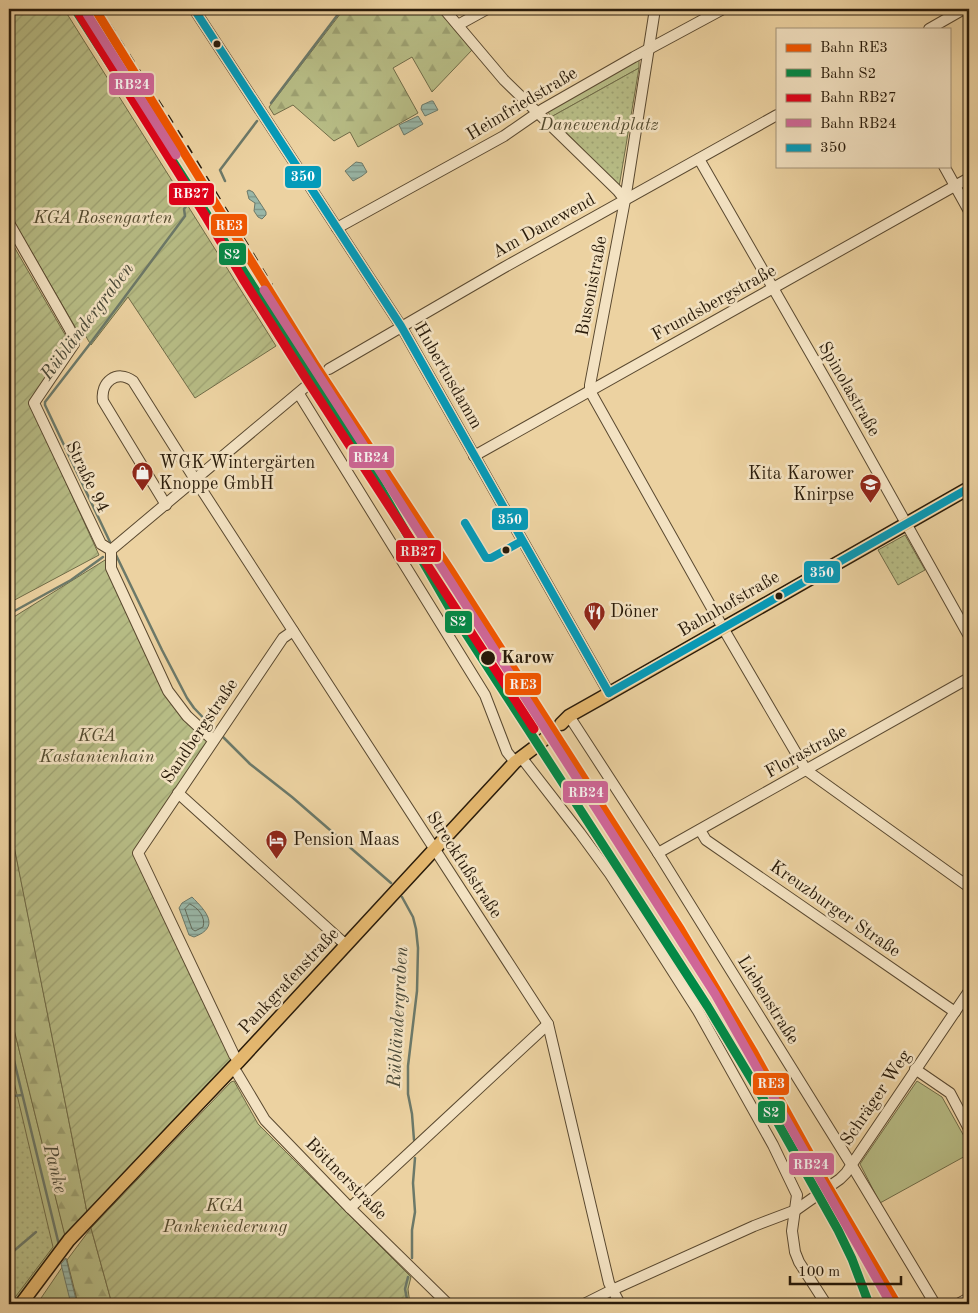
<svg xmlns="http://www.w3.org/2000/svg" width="978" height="1313" viewBox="0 0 978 1313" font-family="'Old Standard TT',serif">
<defs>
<pattern id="forest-firs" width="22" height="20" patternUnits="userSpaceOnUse" patternTransform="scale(1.25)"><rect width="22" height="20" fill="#b7bc85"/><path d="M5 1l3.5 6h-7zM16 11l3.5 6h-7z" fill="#9da172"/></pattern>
<pattern id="park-dots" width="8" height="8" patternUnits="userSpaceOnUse" patternTransform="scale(1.25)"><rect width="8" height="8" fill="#b7bc85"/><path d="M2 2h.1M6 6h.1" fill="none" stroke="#9da172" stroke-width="1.8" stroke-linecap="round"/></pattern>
<pattern id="garden-furrows" width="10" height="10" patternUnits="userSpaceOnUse" patternTransform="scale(1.25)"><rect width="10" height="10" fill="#b7bc85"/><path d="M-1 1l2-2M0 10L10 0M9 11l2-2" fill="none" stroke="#9da172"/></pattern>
<pattern id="water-rules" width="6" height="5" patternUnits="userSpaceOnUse" patternTransform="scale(1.25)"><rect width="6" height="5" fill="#99b7a8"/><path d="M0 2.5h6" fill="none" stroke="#7d9487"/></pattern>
</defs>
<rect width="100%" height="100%" fill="#ecd2a1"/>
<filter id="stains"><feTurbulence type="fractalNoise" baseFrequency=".004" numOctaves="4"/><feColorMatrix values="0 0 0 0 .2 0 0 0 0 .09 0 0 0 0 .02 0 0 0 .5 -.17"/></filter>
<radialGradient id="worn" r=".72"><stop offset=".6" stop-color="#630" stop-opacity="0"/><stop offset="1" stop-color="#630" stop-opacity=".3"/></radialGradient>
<!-- grass -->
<g fill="#b7bc85" stroke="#706c48">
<polygon points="639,57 639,68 551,117 547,110"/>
<polygon points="9,1009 65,1235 14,1304 9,1304"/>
<polygon points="917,1081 942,1097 969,1145 969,1154 880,1203 860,1164"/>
<polygon points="67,1260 78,1304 37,1304"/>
</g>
<!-- forest -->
<g fill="url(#forest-firs)" stroke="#706c48">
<polygon points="344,9 437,9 472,50 432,92 412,57 393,68 418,113 358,147 350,132 334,141 293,105 274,115 269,107"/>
<polygon points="9,829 14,845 87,1212 65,1236 9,1009"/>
<polygon points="91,1228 112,1304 78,1304 67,1260"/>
</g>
<!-- park -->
<g fill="url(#park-dots)" stroke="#706c48">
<polygon points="639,68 619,187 551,117"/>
<polygon points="905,535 925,570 898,585 878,550"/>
<polygon points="9,1061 53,1247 10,1304 9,1304"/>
</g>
<!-- garden -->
<g fill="url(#garden-furrows)" stroke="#706c48">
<polygon points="9,9 64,9 276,346 195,398 128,297 91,345 82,330 78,332 9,213"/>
<polygon points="9,238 71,345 29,401 99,555 9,603"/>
<polygon points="105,560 159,681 208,742 134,852 233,1062 87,1212 14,846 9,829 9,620"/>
<polygon points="234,1081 258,1124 411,1277 408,1289 410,1304 112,1304 91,1228 231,1082"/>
</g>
<!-- water -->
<g fill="url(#water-rules)" stroke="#6c7969">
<polygon points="431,101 433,101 438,110 425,116 421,109 422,105"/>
<polygon points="418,116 423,124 404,135 399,125"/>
<polygon points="356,162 362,163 367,172 362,176 353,181 345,171"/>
<polygon points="249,190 253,192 266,212 266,215 262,219 258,217 254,211 255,203 249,199 247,191"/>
<path d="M 192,897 C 206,911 221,927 194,937 L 189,935 L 179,908 L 182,903 Z"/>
<polygon points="66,1258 77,1304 71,1304 61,1264"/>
</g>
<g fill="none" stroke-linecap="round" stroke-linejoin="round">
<!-- shore -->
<path stroke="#616959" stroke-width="1" d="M 190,904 C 198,908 206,917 203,927 L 195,931 L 192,929 L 185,909 Z"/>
<!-- stream -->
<g stroke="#6c7969" stroke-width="2.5">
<polyline points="271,103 342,9"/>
<polyline points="225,181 220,170 257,121"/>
<polyline points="110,542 45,405 45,402 89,345 185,216 184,209 187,205"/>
<polyline points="116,555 162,650 187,698 194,708 214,729"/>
<polyline points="9,614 71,580 103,557"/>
<polyline points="222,736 250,764 292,797 391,883"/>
<polyline points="402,897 413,917 416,929 418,948 417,991 408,1066 408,1094 412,1114 414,1140"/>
<polyline points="9,1040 59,1245"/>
<polyline points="14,1096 22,1095"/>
<polyline points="9,1255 36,1232"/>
<polyline points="412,1258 412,1230 415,1212 413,1183 415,1158"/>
<polyline points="408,1277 405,1289 408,1304"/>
</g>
<!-- minor-tunnel -->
<polyline stroke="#c5ad83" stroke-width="10" stroke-dasharray="10 5" stroke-linecap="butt" points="310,383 329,369"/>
<!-- major-tunnel -->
<polyline stroke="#c5ad83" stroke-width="12" stroke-dasharray="12 6" stroke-linecap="butt" points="546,738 561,724"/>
<defs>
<g id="minor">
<polyline points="194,9 401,326 609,693"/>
<polyline points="444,9 504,80 618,191 625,200"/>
<polyline points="655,9 625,200 590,385 590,391 723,628 806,770 969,887"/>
<polyline points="458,25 487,9"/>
<polyline points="929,29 964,9"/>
<polyline points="699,159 831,389 969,636"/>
<polyline points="944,166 969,211"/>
<polyline points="9,223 69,328 73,336 74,344 34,403 101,544 111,550"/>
<polyline points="337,228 504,136 543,109 634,57 723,9"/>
<polyline points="329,369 503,268 777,115"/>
<polyline points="299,394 485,695 507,752 515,762"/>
<polyline points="474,456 969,178"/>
<path d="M 166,505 L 103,401 C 100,382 117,369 133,381 L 196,481 L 548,1024 L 609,1283 L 620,1304"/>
<polyline points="111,550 310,383"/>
<polyline points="111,550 111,568 168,691 187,716 213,740"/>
<polyline points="569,716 658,853 851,1164 935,1304"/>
<polyline points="521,757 580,833 610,874 645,928 698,1011 773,1145 797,1195 792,1231 795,1252 799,1262 826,1304"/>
<polyline points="178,793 346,945"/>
<polyline points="700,830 706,840 955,1012"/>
<polyline points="658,853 969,678"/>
<polyline points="239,1061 234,1055 138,853 283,638 293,631"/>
<polyline points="233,1068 237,1073 265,1120 350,1208 448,1304"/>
<polyline points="915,1069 950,1093 969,1129"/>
<polyline points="350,1208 548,1024"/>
<polyline points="584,1304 612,1290 754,1226 796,1210 840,1179 846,1173 969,991"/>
<polyline points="958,1304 969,1298"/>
</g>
<g id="major">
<polyline points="561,724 569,716 601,698 969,488"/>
<polyline points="541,742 546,738"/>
<polyline points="21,1304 69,1240 239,1061 515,762 535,747"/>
</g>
</defs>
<!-- minor casing -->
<use href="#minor" stroke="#5a4930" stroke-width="12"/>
<!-- major casing -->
<use href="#major" stroke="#291b0a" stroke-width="15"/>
<!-- minor -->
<use href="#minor" stroke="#f3e2c2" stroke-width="10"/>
<!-- major -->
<use href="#major" stroke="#e6b970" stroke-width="12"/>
<!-- rail -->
<g stroke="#291b0a" stroke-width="2.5" stroke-dasharray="9 9" stroke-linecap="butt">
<polyline points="100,9 188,147 272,285"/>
<polyline points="872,1262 894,1304"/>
</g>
<defs>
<g id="bus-1">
<polyline points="194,9 401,326 609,693"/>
<polyline points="465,523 486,558 491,558 522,541"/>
<polyline points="609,693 969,488"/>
</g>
</defs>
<!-- bus-1 casing -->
<use href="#bus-1" stroke="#f3e2c2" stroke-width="11"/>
<!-- bus-1 -->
<use href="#bus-1" stroke="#049bba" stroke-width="8"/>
<defs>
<polyline id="rail-1" points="95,9 316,366 451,571 681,930 753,1051 823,1178 897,1304"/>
<polyline id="rail-2" points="75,9 319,389 374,477 452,612 708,1007 779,1125 838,1230 852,1259 869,1304"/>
<polyline id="rail-3" points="79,14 206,217 243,279 305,377 534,729"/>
<g id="rail-4">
<polyline points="87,14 176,155"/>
<polyline points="264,290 715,994 891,1304"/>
</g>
</defs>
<!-- rail-1 casing -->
<use href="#rail-1" stroke="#f3e2c2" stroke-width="12"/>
<!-- rail-2 casing -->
<use href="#rail-2" stroke="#f3e2c2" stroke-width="12"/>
<!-- rail-3 casing -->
<use href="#rail-3" stroke="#f3e2c2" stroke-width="12"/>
<!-- rail-4 casing -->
<use href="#rail-4" stroke="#f3e2c2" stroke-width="12"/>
<!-- rail-1 -->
<use href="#rail-1" stroke="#f45600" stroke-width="9"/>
<!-- rail-2 -->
<use href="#rail-2" stroke="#018a47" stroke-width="9"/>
<!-- rail-3 -->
<use href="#rail-3" stroke="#e2001a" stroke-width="9"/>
<!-- rail-4 -->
<use href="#rail-4" stroke="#d1679a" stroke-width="9"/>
</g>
<!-- icons -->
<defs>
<symbol id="shop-pin" viewBox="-11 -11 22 30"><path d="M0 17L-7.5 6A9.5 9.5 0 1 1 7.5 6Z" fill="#8f2418" stroke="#f3e2c2"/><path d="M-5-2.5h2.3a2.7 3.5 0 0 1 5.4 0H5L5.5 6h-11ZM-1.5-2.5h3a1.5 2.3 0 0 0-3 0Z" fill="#fff"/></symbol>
<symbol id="school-pin" viewBox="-11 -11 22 30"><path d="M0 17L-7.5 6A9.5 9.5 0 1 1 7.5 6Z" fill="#8f2418" stroke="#f3e2c2"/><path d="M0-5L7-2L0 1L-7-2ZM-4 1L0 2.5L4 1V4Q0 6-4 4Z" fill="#fff"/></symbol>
<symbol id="restaurant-pin" viewBox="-11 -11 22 30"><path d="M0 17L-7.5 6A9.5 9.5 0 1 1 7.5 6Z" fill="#8f2418" stroke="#f3e2c2"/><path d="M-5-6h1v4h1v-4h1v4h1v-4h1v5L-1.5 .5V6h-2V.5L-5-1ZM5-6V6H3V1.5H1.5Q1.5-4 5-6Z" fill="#fff"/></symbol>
<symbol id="hotel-pin" viewBox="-11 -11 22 30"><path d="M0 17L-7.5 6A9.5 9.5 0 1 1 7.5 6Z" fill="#8f2418" stroke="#f3e2c2"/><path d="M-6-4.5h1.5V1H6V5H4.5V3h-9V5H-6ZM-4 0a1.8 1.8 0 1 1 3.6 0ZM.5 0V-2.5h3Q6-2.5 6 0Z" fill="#fff"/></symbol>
</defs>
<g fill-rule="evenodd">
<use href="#shop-pin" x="130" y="460" width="25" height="34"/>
<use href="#school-pin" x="858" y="472" width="25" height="34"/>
<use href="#restaurant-pin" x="582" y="600" width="25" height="34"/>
<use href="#hotel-pin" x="264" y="828" width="25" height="34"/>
</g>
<!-- markers -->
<g fill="#291b0a" stroke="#f3e2c2" stroke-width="2">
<circle cx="217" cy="44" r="4.5"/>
<circle cx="506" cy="550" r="4.5"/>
<circle cx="779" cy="596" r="4.5"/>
<circle cx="488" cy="658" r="8"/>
</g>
<g text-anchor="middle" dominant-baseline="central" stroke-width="5" stroke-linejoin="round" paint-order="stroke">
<!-- street labels -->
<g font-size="18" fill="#291b0a" stroke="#f3e2c2">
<text transform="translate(522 104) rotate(-31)">Heimfriedstraße</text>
<text transform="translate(544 226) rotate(-29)">Am Danewend</text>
<text transform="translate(592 286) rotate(-79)">Busonistraße</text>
<text transform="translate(714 303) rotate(-29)">Frundsbergstraße</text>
<text transform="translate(448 376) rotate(60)">Hubertusdamm</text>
<text transform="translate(849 389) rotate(60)">Spinolastraße</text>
<text transform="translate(87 477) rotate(64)">Straße 94</text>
<text transform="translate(729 604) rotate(-30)">Bahnhofstraße</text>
<text transform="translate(200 731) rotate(-56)">Sandbergstraße</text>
<text transform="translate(806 752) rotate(-29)">Florastraße</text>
<text transform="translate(464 865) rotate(57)">Streckfußstraße</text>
<text transform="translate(835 909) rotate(35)">Kreuzburger Straße</text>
<text transform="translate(289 981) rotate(-47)">Pankgrafenstraße</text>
<text transform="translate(768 1000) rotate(58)">Liebenstraße</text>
<text transform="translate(876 1098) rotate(-56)">Schräger Weg</text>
<text transform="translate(346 1179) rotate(45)">Böttnerstraße</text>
</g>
<!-- park labels -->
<g font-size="18" font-style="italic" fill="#544b2f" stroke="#f3e2c2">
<text x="599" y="125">Danewendplatz</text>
<text x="103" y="218">KGA Rosengarten</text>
<text x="97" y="736">KGA<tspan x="97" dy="21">Kastanienhain</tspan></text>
<text x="225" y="1206">KGA<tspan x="225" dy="21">Pankeniederung</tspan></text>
</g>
<!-- poi labels -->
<g font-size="18" fill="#291b0a" stroke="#f3e2c2" text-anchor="start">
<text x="159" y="463">WGK Wintergärten<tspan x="159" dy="21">Knoppe GmbH</tspan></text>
<text x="854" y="474" text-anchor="end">Kita Karower<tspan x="854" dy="21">Knirpse</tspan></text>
<text x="610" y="612">Döner</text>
<text x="293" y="840">Pension Maas</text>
</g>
<!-- stop labels -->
<g font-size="18" font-weight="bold" fill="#291b0a" stroke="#f3e2c2" text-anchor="start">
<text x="501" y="658">Karow</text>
</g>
<!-- water labels -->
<g font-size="19" font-style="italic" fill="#4b4a39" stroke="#f3e2c2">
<text transform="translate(88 322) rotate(-53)">Rübländergraben</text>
<text transform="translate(399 1017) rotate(-87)">Rübländergraben</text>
<text transform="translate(54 1169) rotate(76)">Panke</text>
</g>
</g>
<g stroke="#f3e2c2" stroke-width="2">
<rect x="108" y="72" width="47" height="24" rx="5" fill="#d1679a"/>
<rect x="284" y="165" width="38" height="24" rx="5" fill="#049bba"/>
<rect x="168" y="182" width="47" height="24" rx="5" fill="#e2001a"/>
<rect x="210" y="213" width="38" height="24" rx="5" fill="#f45600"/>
<rect x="218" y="242" width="29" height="24" rx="5" fill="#018a47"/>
<rect x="348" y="445" width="47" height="24" rx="5" fill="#d1679a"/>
<rect x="491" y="507" width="38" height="24" rx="5" fill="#049bba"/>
<rect x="395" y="539" width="47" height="24" rx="5" fill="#e2001a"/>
<rect x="803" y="560" width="38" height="24" rx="5" fill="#049bba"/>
<rect x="444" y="610" width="29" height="24" rx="5" fill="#018a47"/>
<rect x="504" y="672" width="38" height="24" rx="5" fill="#f45600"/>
<rect x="562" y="780" width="47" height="24" rx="5" fill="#d1679a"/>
<rect x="752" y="1072" width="38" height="24" rx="5" fill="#f45600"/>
<rect x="757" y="1100" width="29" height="24" rx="5" fill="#018a47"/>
<rect x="788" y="1152" width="47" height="24" rx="5" fill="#d1679a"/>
</g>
<g font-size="14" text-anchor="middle" font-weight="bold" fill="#fff">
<text x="132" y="89">RB24</text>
<text x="303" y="181">350</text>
<text x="191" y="198">RB27</text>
<text x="229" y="230">RE3</text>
<text x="232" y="259">S2</text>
<text x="371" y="462">RB24</text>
<text x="510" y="524">350</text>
<text x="418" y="556">RB27</text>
<text x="822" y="577">350</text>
<text x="458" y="626">S2</text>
<text x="523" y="689">RE3</text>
<text x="586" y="797">RB24</text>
<text x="771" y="1088">RE3</text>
<text x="771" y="1117">S2</text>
<text x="811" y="1169">RB24</text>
</g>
<!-- margin -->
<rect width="978" height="1313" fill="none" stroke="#ecd2a1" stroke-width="30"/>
<rect x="10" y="10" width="958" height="1293" fill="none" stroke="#291b0a" stroke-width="2.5"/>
<rect x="15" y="15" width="948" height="1283" fill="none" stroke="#291b0a"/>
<!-- legend -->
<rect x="776" y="28" width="175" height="140" fill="#f3e2c2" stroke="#a29278"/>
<rect x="786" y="44" width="25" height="8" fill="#f45600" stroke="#a29278"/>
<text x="820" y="52" font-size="15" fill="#291b0a">Bahn RE3</text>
<rect x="786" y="69" width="25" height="8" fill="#018a47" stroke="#a29278"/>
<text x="820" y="78" font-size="15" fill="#291b0a">Bahn S2</text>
<rect x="786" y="94" width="25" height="8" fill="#e2001a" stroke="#a29278"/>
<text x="820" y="102" font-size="15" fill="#291b0a">Bahn RB27</text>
<rect x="786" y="119" width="25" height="8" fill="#d1679a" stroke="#a29278"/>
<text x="820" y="128" font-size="15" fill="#291b0a">Bahn RB24</text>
<rect x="786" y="144" width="25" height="8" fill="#049bba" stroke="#a29278"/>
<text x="820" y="152" font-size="15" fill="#291b0a">350</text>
<!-- scale -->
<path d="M790 1276v8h111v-8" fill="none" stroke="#291b0a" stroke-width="2.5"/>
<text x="798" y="1276" font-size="15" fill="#291b0a" stroke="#f3e2c2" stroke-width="4" paint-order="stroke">100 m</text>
<rect width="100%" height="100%" filter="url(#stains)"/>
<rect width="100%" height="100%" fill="url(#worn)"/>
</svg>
